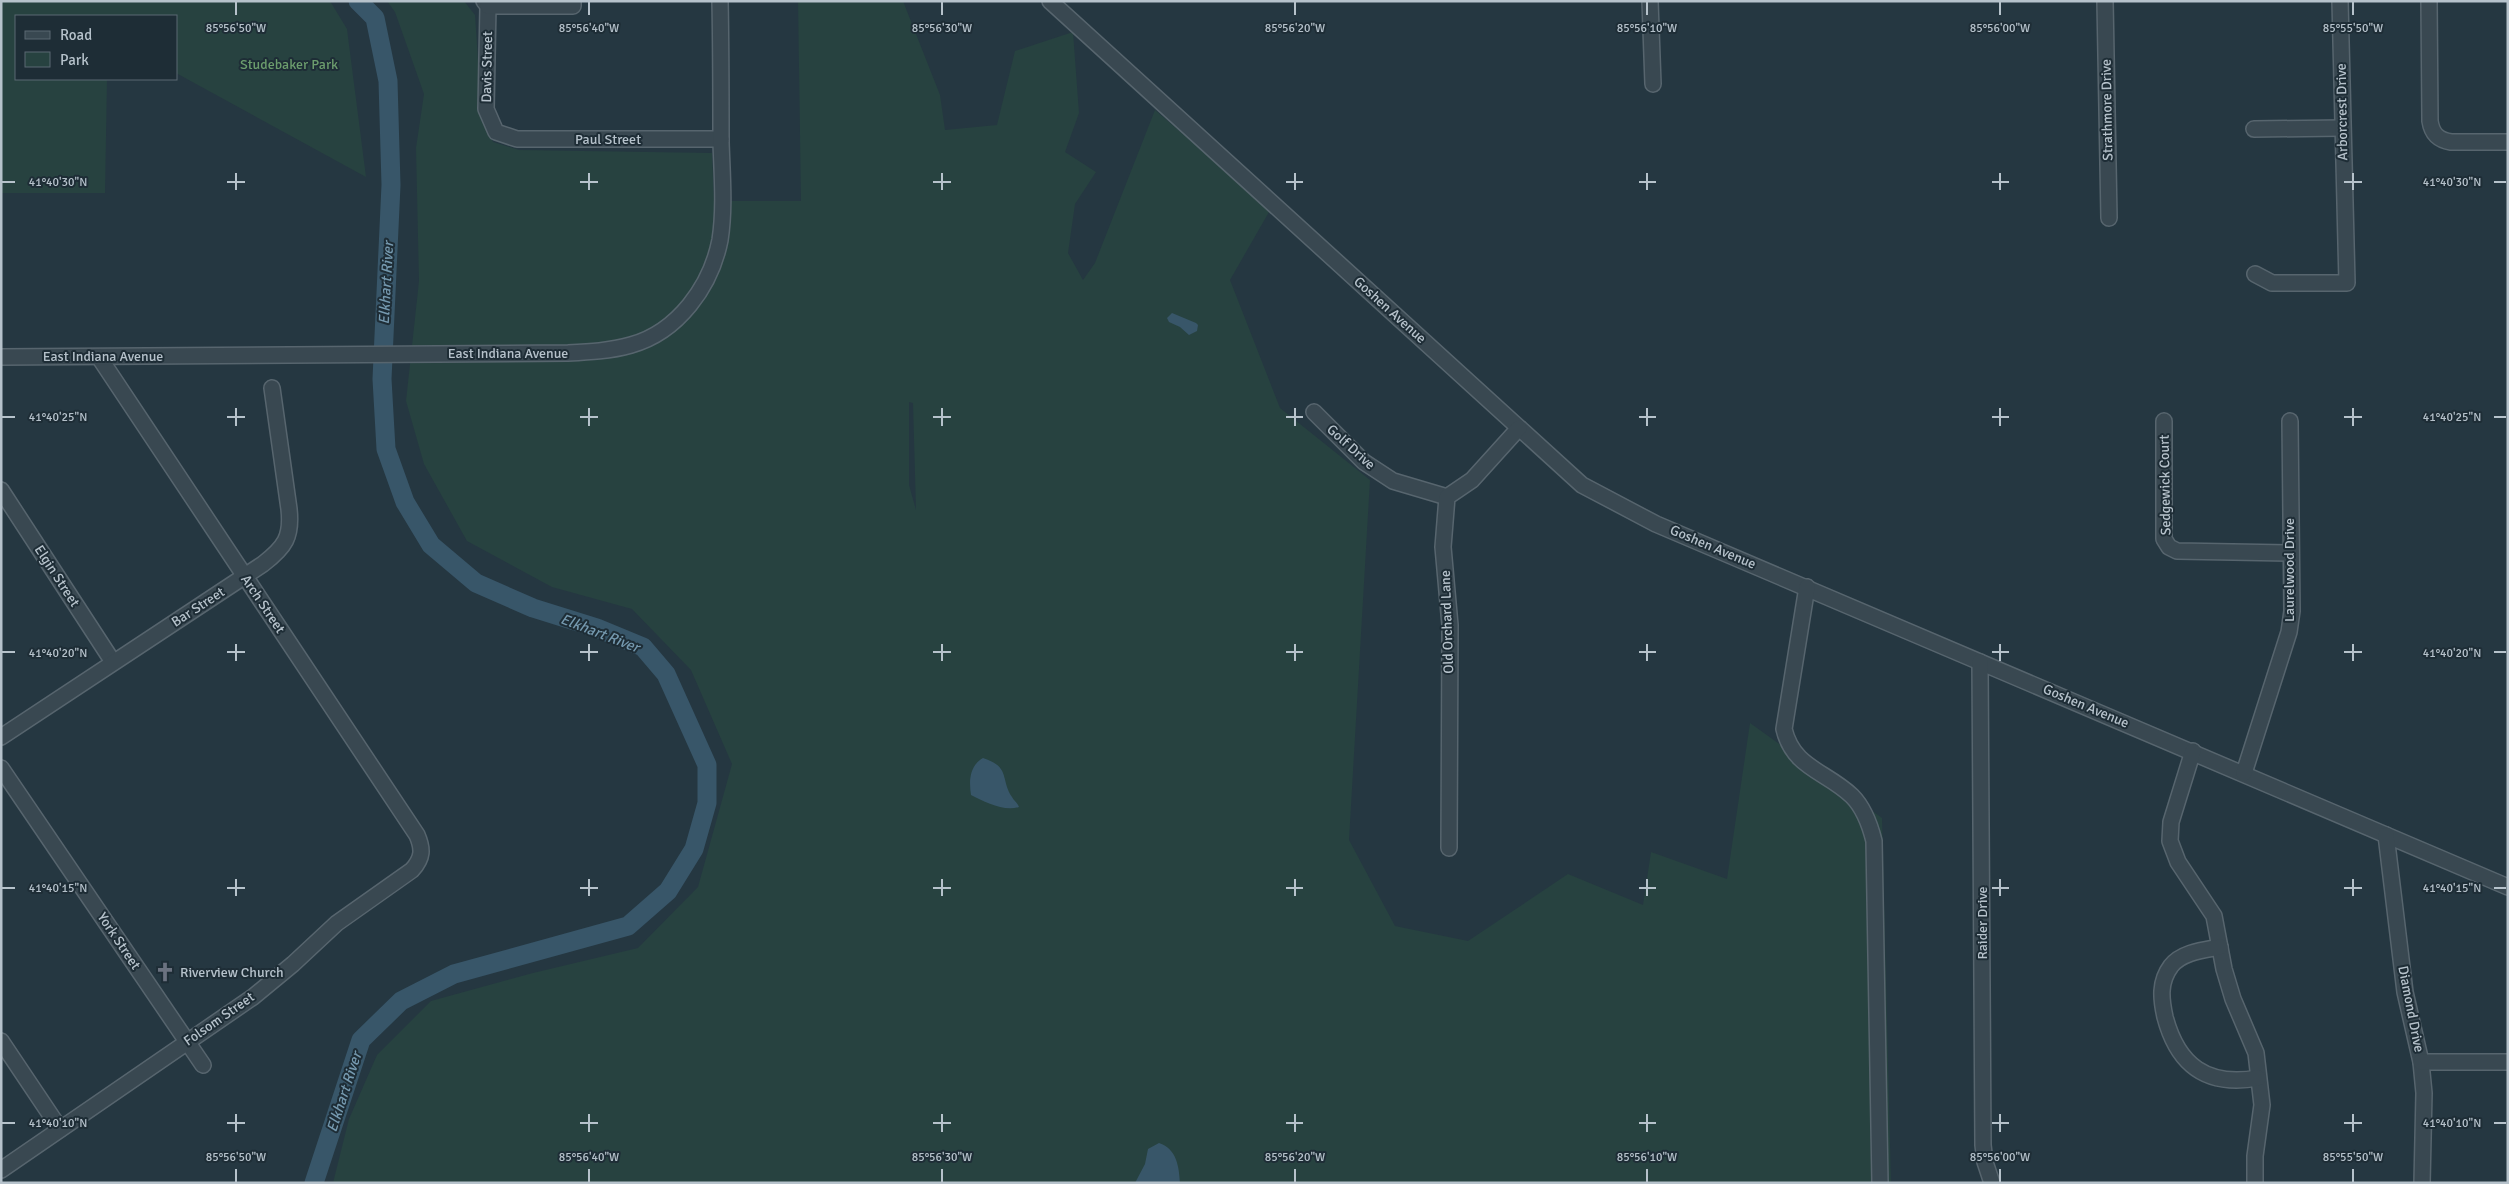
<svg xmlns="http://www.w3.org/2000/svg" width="2509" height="1184" viewBox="0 0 2509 1184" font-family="Signika,sans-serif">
<rect width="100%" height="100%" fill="#253741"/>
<!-- green -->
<g fill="#274240" fill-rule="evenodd">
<polygon points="1,1 330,1 347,29 366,177 176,73 176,16 16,16 16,79 107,79 105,193 1,193"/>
<path d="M 387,1 L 464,1 L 475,15 L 482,119 L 493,142 L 519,150 L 712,153 L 714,201 L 801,201 L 798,1 L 903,1 L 940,95 L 945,130 L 997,125 L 1015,51 L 1073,32 L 1079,113 L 1065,152 L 1096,172 L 1075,204 L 1068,253 L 1083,280 L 1095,263 L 1155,110 L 1227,172 L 1269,212 L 1230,280 L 1280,408 L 1370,480 L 1349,840 L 1395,926 L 1468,941 L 1568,874 L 1643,905 L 1651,852 L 1727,879 L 1750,723 L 1882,818 L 1891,1183 L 333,1183 L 349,1119 L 377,1055 L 431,1001 L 533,973 L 638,948 L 698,887 L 732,764 L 691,670 L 632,609 L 552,587 L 467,541 L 424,464 L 406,401 L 419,281 L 416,148 L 424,94 L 395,12 ZM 909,402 L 913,403 L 916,510 L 909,485 Z"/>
</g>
<!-- water -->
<g fill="#385669">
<polygon points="1172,313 1196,323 1198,325 1197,331 1189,335 1180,327 1169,322 1167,318"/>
<path d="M 983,758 C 1011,767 1000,779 1012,797 C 1014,801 1017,802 1019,807 C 1004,812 985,802 971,795 C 969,782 969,766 983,758 Z"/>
<path d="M 1159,1143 C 1177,1149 1179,1167 1180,1183 L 1135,1183 L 1145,1164 L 1148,1149 Z"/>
</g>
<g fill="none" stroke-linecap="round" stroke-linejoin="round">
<!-- river -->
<polyline stroke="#385669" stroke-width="19" points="314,1183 361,1040 401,1001 454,974 628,926 668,891 694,849 707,803 707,765 666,674 643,647 597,628 533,608 476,583 431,545 405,502 386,449 382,379 391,185 388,81 375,18 358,1"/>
<defs>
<g id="minor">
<polyline points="484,1 488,6 486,109 496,132 517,139 721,139"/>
<polyline points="1050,1 1582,485 1656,524 2508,887"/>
<polyline points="1650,1 1653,84"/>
<polyline points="2105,1 2109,218"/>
<path d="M 2429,1 L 2430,121 C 2432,134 2438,140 2451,142 L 2508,142"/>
<polyline points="488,6 573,6 573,1"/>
<polyline points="2254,129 2342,128"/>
<polyline points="2255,274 2272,283 2347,283 2340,1"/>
<path d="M 1,357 L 568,353 C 589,352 610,351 631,345 C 678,332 711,286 720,240 C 725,208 722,174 721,142 C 721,95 721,48 720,1"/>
<polyline points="1314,412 1364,462 1393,481 1447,497"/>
<polyline points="2164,421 2164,539 2169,547 2177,551 2290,553"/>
<polyline points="1,490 113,662"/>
<path d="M 1807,587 L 1784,729 C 1793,768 1826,771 1852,796 C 1864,808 1870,825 1874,841 L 1880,1183"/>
<polyline points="1980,662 1983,1145 1985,1162 1992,1183"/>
<path d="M 1,737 L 263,564 C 285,547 292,537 289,509 L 272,388"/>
<polyline points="2193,751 2171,822 2170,841 2178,862 2214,916 2224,969 2233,999 2256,1053 2262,1105 2255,1156 2255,1183"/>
<polyline points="1,768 203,1065"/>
<polyline points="2244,773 2289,632 2292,611 2290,421"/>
<polyline points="2386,835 2405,992 2421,1062 2424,1093 2422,1183"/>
<polyline points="1449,848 1450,625 1443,547 1447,497 1472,480 1519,428"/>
<path d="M 2220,947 C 2204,950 2182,952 2171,966 C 2159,982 2161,999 2165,1017 C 2178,1066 2207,1087 2258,1078"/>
<polyline points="1,1041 60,1129"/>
<polyline points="2421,1062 2508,1062"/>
<path d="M 1,1170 L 253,997 L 293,964 L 337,923 L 412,870 C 423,858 423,849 417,835 L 99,357"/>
</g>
</defs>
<!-- minor casing -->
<use href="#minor" stroke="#57656e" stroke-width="18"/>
<!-- minor -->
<use href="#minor" stroke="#394851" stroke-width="15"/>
</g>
<!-- ticks -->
<path fill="none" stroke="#b6c2cb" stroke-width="2" d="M 236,2 L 236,15M 589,2 L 589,15M 942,2 L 942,15M 1295,2 L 1295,15M 1647,2 L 1647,15M 2000,2 L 2000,15M 2353,2 L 2353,15M 236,173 L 236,190M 589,173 L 589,190M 942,173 L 942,190M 1295,173 L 1295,190M 1647,173 L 1647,190M 2000,173 L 2000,190M 2353,173 L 2353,190M 2,182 L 15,182M 227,182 L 245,182M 580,182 L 598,182M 933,182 L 951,182M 1286,182 L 1303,182M 1639,182 L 1656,182M 1992,182 L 2009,182M 2344,182 L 2362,182M 2494,182 L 2506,182M 236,408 L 236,426M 589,408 L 589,426M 942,408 L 942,426M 1295,408 L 1295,426M 1647,408 L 1647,426M 2000,408 L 2000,426M 2353,408 L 2353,426M 2,417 L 15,417M 227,417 L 245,417M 580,417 L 598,417M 933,417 L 951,417M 1286,417 L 1303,417M 1639,417 L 1656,417M 1992,417 L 2009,417M 2344,417 L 2362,417M 2494,417 L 2506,417M 236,644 L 236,661M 589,644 L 589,661M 942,644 L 942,661M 1295,644 L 1295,661M 1647,644 L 1647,661M 2000,644 L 2000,661M 2353,644 L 2353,661M 2,652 L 15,652M 227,652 L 245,652M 580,652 L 598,652M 933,652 L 951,652M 1286,652 L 1303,652M 1639,652 L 1656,652M 1992,652 L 2009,652M 2344,652 L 2362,652M 2494,652 L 2506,652M 236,879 L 236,896M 589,879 L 589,896M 942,879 L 942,896M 1295,879 L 1295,896M 1647,879 L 1647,896M 2000,879 L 2000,896M 2353,879 L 2353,896M 2,888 L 15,888M 227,888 L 245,888M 580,888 L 598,888M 933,888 L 951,888M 1286,888 L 1303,888M 1639,888 L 1656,888M 1992,888 L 2009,888M 2344,888 L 2362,888M 2494,888 L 2506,888M 236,1114 L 236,1132M 589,1114 L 589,1132M 942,1114 L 942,1132M 1295,1114 L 1295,1132M 1647,1114 L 1647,1132M 2000,1114 L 2000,1132M 2353,1114 L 2353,1132M 2,1123 L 15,1123M 227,1123 L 245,1123M 580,1123 L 598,1123M 933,1123 L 951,1123M 1286,1123 L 1303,1123M 1639,1123 L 1656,1123M 1992,1123 L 2009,1123M 2344,1123 L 2362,1123M 2494,1123 L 2506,1123M 236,1169 L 236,1182M 589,1169 L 589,1182M 942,1169 L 942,1182M 1295,1169 L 1295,1182M 1647,1169 L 1647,1182M 2000,1169 L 2000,1182M 2353,1169 L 2353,1182"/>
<!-- icons -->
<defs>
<symbol id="church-bare" viewBox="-9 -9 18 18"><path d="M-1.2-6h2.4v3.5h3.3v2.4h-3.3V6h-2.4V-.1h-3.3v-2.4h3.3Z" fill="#6b7280" stroke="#1e2d36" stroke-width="2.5" paint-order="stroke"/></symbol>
</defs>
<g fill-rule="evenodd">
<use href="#church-bare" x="151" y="958" width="28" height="28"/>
</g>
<g text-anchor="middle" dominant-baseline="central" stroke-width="4" stroke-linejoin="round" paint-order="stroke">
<!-- park labels -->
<g font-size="14" fill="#6c9d6d" stroke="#1e2d36">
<text x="289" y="64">Studebaker Park</text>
</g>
<!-- street labels -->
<g font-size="14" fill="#b6c2cb" stroke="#1e2d36">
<text transform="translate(487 67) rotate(-89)">Davis Street</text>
<text transform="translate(2107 110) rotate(-91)">Strathmore Drive</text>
<text transform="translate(2342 112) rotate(-91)">Arborcrest Drive</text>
<text x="608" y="139">Paul Street</text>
<text transform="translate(1390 310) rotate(42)">Goshen Avenue</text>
<text x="508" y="353">East Indiana Avenue</text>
<text x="103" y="356">East Indiana Avenue</text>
<text transform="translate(1351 447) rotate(42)">Golf Drive</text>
<text transform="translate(2165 485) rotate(-91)">Sedgewick Court</text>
<text transform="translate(1713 547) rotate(23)">Goshen Avenue</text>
<text transform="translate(2289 570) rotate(-90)">Laurelwood Drive</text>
<text transform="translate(57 576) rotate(57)">Elgin Street</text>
<text transform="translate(263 604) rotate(56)">Arch Street</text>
<text transform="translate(198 607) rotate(-33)">Bar Street</text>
<text transform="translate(1447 622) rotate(-92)">Old Orchard Lane</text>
<text transform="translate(2086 706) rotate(23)">Goshen Avenue</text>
<text transform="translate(1982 923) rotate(-90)">Raider Drive</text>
<text transform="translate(119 941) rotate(56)">York Street</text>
<text transform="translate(2411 1009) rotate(79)">Diamond Drive</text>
<text transform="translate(219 1019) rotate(-35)">Folsom Street</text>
</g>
<!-- poi labels -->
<g font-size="14" fill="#b6c2cb" stroke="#1e2d36" text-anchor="start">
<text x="180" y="972">Riverview Church</text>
</g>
<!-- water labels -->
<g font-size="15" font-style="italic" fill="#7599af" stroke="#1e2d36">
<text transform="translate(386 283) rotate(-87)">Elkhart River</text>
<text transform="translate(600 633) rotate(21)">Elkhart River</text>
<text transform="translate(344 1092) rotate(-72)">Elkhart River</text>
</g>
</g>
<g font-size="12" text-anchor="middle" fill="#b6c2cb" stroke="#1e2d36" stroke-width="4" stroke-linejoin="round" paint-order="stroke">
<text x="236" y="32">85°56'50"W</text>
<text x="589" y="32">85°56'40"W</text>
<text x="942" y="32">85°56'30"W</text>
<text x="1295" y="32">85°56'20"W</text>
<text x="1647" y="32">85°56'10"W</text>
<text x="2000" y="32">85°56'00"W</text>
<text x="2353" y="32">85°55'50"W</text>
<text x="58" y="186">41°40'30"N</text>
<text x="2452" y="186">41°40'30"N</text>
<text x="58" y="421">41°40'25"N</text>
<text x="2452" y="421">41°40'25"N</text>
<text x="58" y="657">41°40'20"N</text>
<text x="2452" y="657">41°40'20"N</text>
<text x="58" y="892">41°40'15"N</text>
<text x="2452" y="892">41°40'15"N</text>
<text x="58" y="1127">41°40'10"N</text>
<text x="2452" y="1127">41°40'10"N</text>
<text x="236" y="1161">85°56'50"W</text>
<text x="589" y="1161">85°56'40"W</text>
<text x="942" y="1161">85°56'30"W</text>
<text x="1295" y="1161">85°56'20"W</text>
<text x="1647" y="1161">85°56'10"W</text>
<text x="2000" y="1161">85°56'00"W</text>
<text x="2353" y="1161">85°55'50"W</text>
</g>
<!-- border -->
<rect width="2509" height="1184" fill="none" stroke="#b6c2cb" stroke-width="5"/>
<!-- legend -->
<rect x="15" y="15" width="162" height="65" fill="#1e2d36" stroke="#5b6972"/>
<rect x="25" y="31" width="25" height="8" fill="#394851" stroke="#5b6972"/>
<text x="60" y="40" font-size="15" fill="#b6c2cb">Road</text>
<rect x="25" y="52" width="25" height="15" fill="#274240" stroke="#5b6972"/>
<text x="60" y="65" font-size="15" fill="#b6c2cb">Park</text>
</svg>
